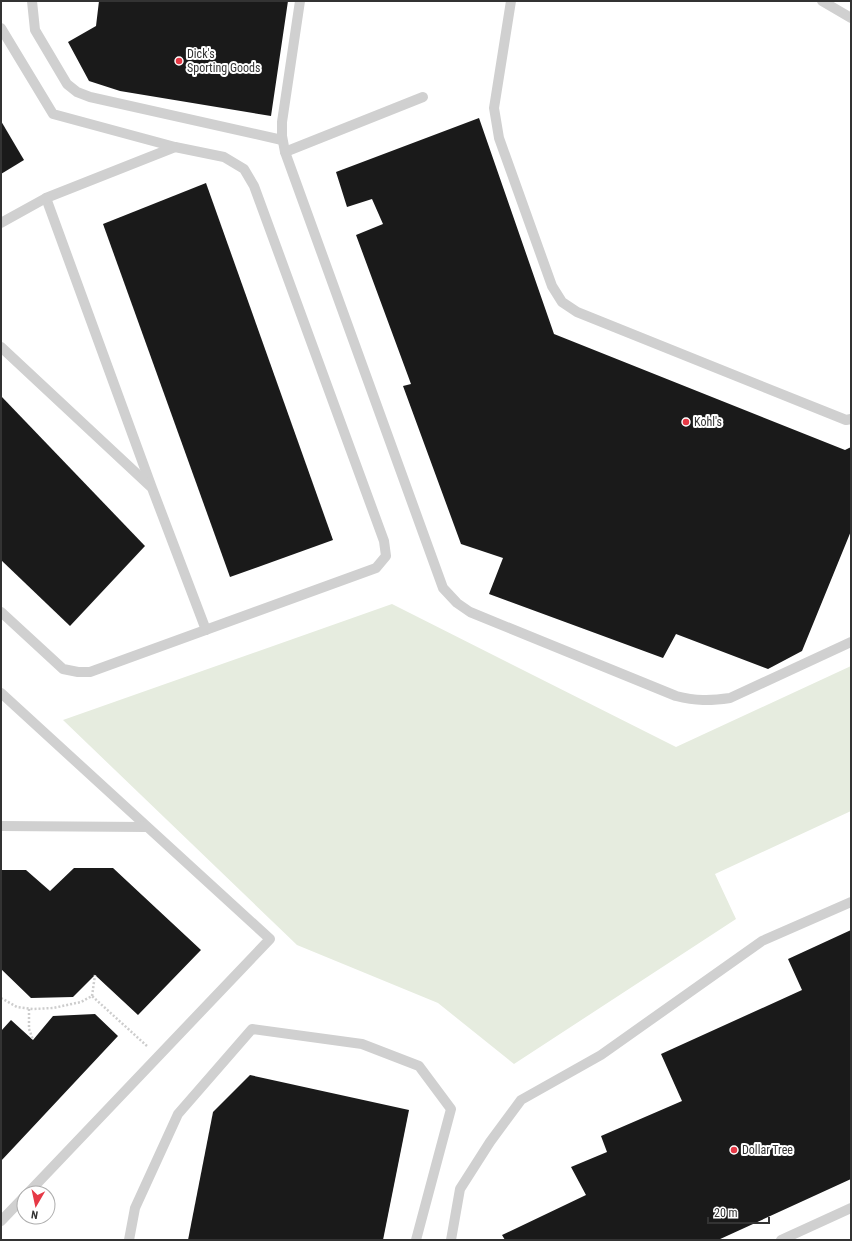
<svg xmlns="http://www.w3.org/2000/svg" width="852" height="1241" viewBox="0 0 852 1241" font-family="'Roboto Condensed',sans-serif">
<rect width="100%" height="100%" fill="#fff"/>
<!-- green -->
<polygon fill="#e6ecdf" points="392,604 676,747 851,666 851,811 715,874 736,919 514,1064 438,1003 297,945 63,720"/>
<!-- building -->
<g fill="#1a1a1a">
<polygon points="99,1 288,1 271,116 120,91 89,81 68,42 96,26"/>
<polygon points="479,118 554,334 845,450 851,447 851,531 802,651 768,669 676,634 663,658 489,594 503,558 461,544 403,386 411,384 356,235 383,224 372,199 347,207 336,172"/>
<polygon points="1,121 24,160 1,174"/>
<polygon points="206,183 333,540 230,577 103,224"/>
<polygon points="1,396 145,546 70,626 1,560"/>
<polygon points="74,868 113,868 201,950 138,1015 95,975 73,997 31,998 1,969 1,870 26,870 50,891"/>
<polygon points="851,930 851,1179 718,1240 505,1240 502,1235 586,1195 571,1167 607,1152 601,1136 682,1101 661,1054 802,990 788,959"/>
<polygon points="95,1014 118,1036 1,1161 1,1031 11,1020 33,1040 53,1016"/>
<polygon points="250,1075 409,1110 383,1240 188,1240 213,1112"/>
</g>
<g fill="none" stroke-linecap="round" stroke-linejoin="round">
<!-- path -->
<g stroke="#cdcdcd" stroke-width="2.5" stroke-dasharray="2 2" stroke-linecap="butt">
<polyline points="92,996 95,975"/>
<polyline points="1,998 17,1007 33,1009 53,1008 81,1002 92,996 148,1047"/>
<polyline points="29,1009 29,1029 33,1040"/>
</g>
<!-- service -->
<g stroke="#d0d0d0" stroke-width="10">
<polyline points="32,1 35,30 67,84 77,92 90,97 282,140"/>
<path d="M 300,1 L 282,122 L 282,136 L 285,152 L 443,588 L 457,603 L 470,612 L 676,696 C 696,701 710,701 730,698 L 851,642"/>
<polyline points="511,1 494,108 499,138 552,286 562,302 577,312 846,420 851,419"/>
<polyline points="822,1 851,18"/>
<polyline points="1,28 53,114 175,147 224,157 244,169 254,186 384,541 386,556 376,568 90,672 78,672 63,669 1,612"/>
<polyline points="285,152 423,97"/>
<polyline points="46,198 152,488 206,630"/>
<polyline points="1,223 46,198 175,147"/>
<polyline points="1,347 150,486"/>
<polyline points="1,693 270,939 28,1193"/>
<polyline points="1,826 146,827"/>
<polyline points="1,1221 24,1197"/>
<polyline points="129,1240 135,1208 178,1114 252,1029 362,1044 419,1066 451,1109 416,1240"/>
<polyline points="451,1240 460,1189 490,1142 521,1100 601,1055 762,941 851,902"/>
<polyline points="781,1240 851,1208"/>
</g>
</g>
<!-- markers -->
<g fill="#e63946" stroke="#fff" stroke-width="1.5">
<circle cx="179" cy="61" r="4"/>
<circle cx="686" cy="422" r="4"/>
<circle cx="734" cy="1150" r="4"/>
</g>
<g text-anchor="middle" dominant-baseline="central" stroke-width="4" stroke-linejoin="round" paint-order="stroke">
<!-- poi labels -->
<g font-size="12" fill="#333" stroke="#fff" text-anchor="start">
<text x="187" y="54">Dick's<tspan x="187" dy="14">Sporting Goods</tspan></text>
<text x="694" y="422">Kohl's</text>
<text x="742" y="1150">Dollar Tree</text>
</g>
</g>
<!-- border -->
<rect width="852" height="1241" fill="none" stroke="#333333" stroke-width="4"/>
<!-- north arrow -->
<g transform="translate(36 1205) rotate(189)"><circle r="19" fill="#ffffff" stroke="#adadad"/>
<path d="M0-3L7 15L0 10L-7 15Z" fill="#e63946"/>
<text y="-6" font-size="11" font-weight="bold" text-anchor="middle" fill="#333333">N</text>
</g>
<!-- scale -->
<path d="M708 1217v6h61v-6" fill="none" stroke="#333333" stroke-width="2"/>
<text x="714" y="1217" font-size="12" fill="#333333" stroke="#ffffff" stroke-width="3" paint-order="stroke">20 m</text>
</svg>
